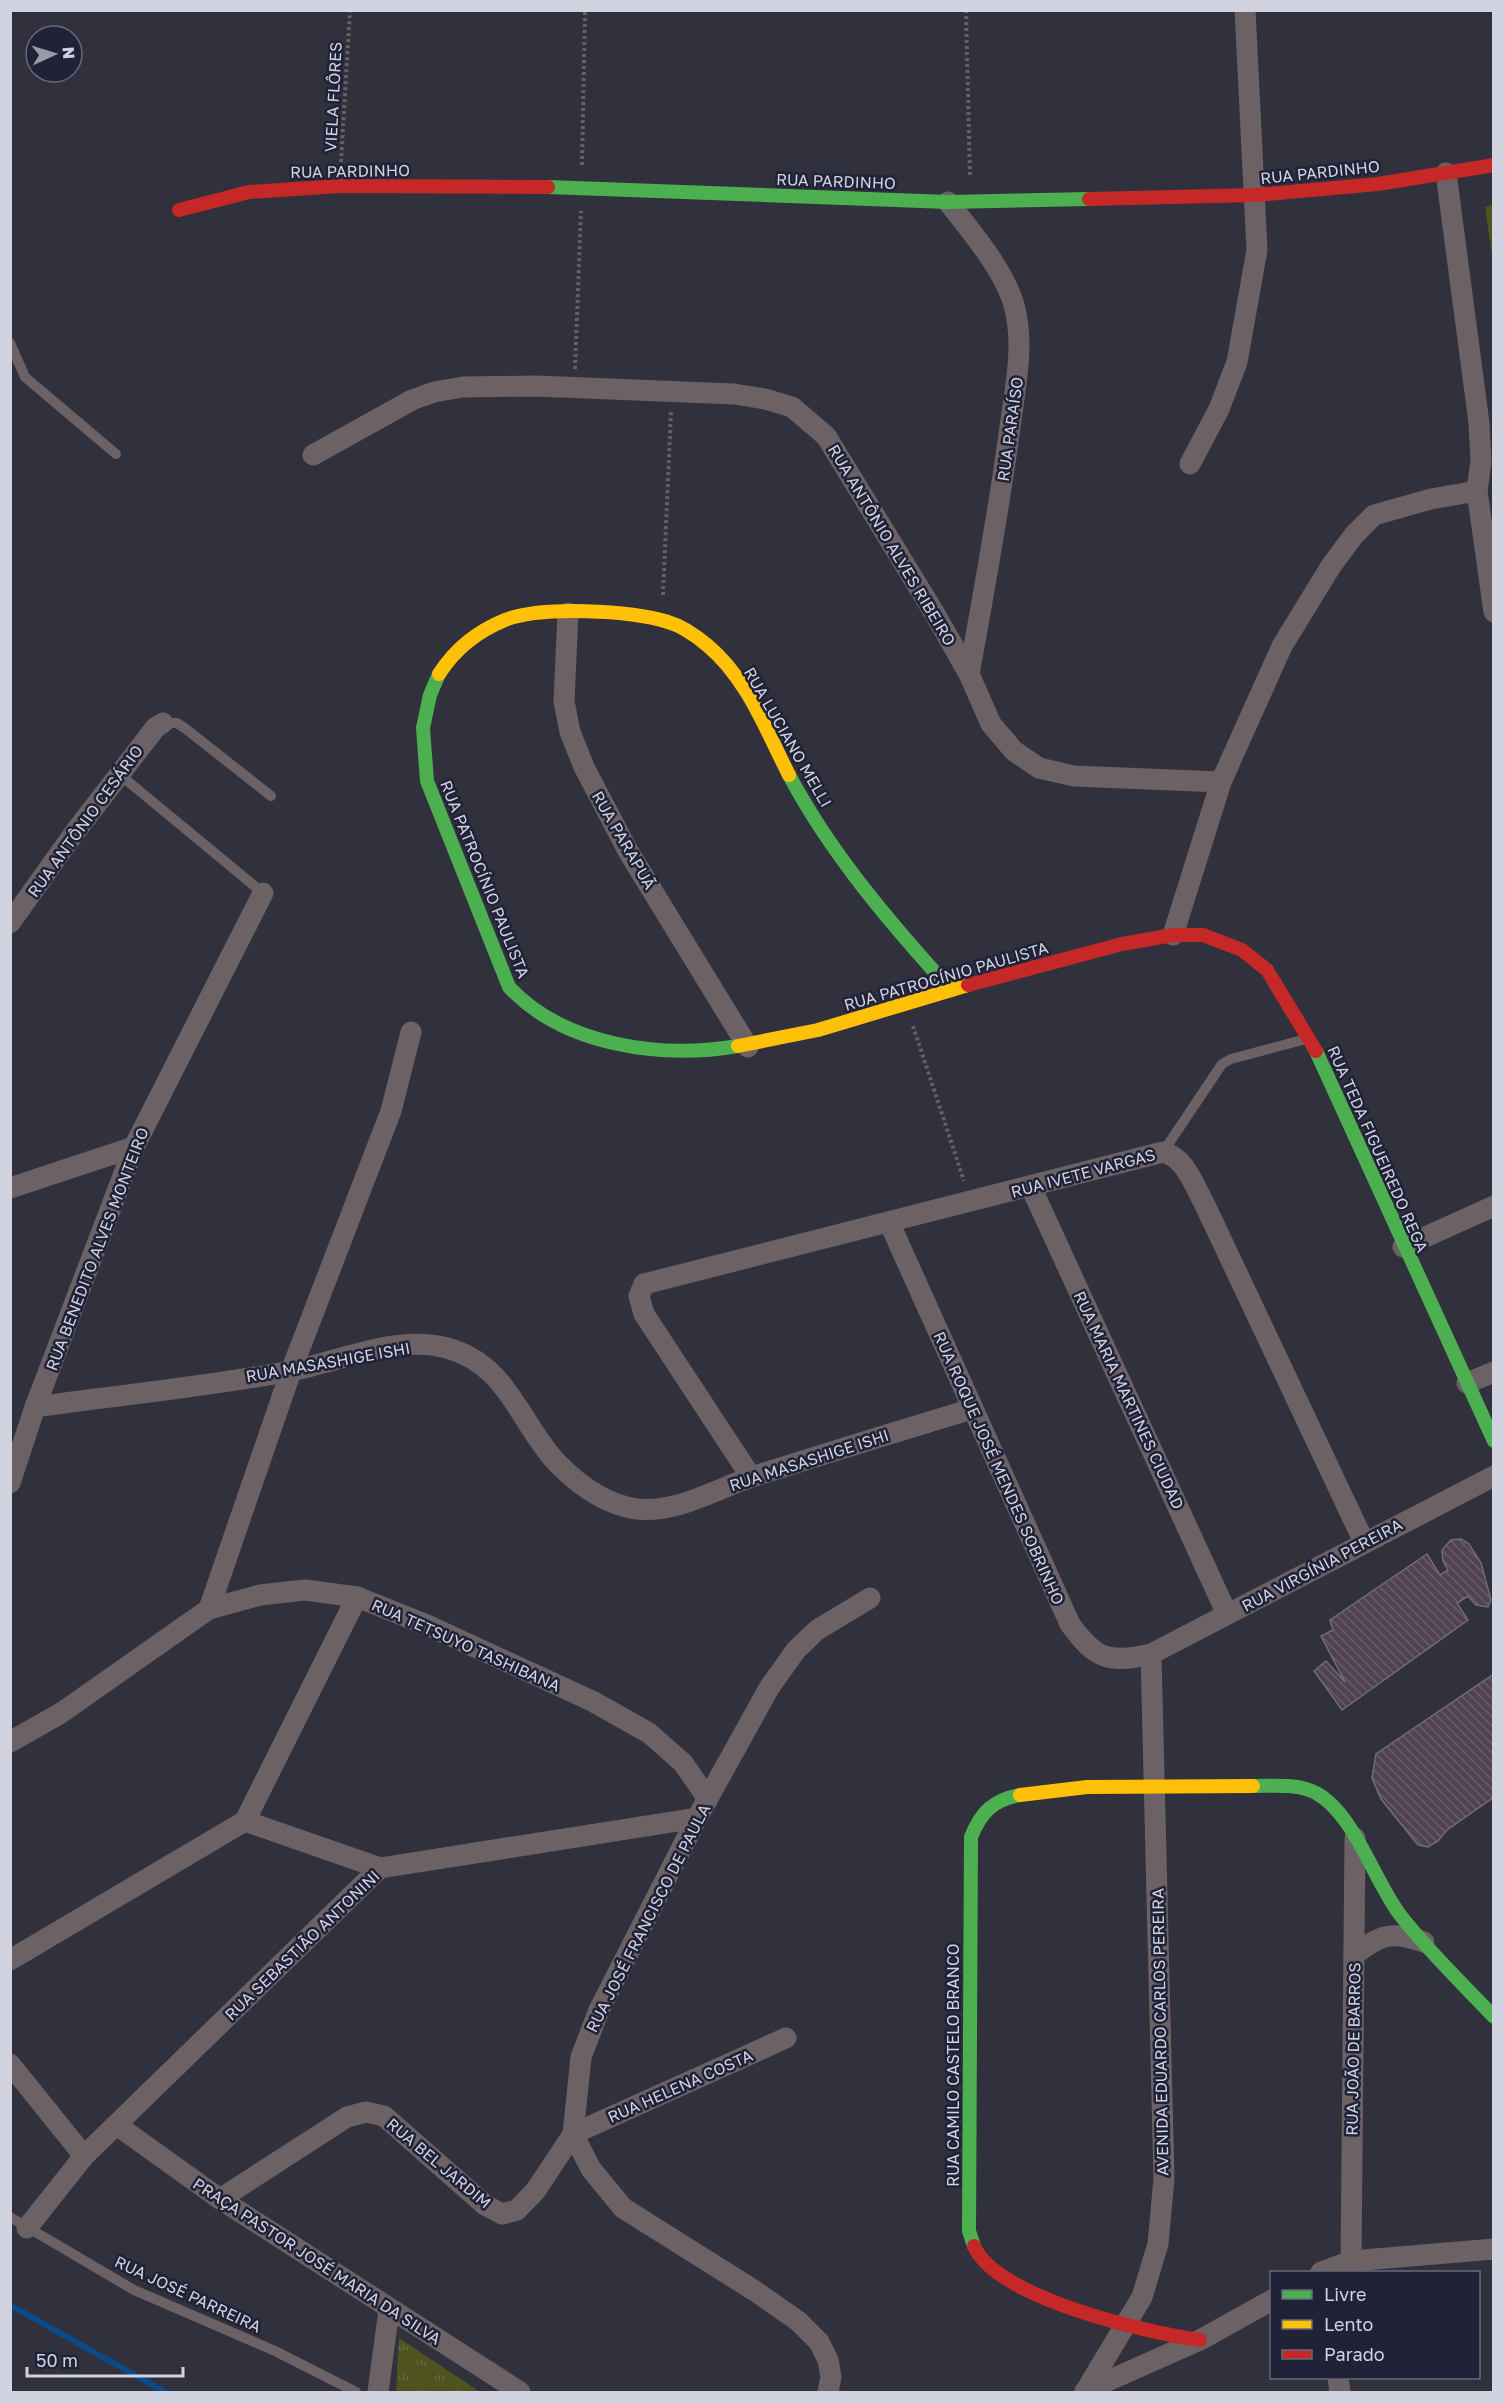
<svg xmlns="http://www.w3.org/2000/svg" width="1504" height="2403" viewBox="0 0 1504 2403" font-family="'Golos Text',sans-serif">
<defs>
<pattern id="park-tufts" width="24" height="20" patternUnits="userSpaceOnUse" patternTransform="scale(1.5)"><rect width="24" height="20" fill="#4e531f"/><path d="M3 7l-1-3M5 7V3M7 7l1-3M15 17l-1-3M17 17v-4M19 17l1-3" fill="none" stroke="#666b3f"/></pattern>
<pattern id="building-back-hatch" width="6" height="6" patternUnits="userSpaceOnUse" patternTransform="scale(1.5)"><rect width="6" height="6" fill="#514251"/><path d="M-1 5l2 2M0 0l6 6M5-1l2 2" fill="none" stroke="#695c6a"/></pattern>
</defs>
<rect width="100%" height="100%" fill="#30313c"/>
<!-- park -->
<polygon fill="url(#park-tufts)" points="399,2338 480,2392 396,2392"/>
<!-- garden -->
<polygon fill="#4e531f" points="1493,205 1494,205 1493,262 1485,207"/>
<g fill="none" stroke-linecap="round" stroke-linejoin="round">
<!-- stream -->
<polyline stroke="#0a4b88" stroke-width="6" points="10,2305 165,2392"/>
</g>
<!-- building -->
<g fill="url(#building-back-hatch)" stroke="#716d75" stroke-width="1.5">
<polygon points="1461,1539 1469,1544 1481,1563 1491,1600 1488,1607 1476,1605 1468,1596 1457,1603 1468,1620 1342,1710 1314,1671 1326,1661 1345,1682 1321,1636 1333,1630 1330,1620 1427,1554 1440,1575 1448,1570 1443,1561 1442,1550 1451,1540"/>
<polygon points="1494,1674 1494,1797 1447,1830 1438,1841 1428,1847 1418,1845 1381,1799 1372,1778 1376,1754"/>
</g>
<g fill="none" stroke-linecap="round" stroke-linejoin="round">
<!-- path -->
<g stroke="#665f65" stroke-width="4" stroke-dasharray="3 3" stroke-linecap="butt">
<polyline points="966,10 970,178"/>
<polyline points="341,162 350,10"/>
<polyline points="582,165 585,10"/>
<polyline points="575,369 581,211"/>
<polyline points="663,595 671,411"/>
<polyline points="913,1026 964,1181"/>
</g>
<!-- lane -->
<g stroke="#6c6165" stroke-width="10">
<polyline points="10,343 25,377 116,454"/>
<polyline points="163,723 177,723 186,729 271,796"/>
<polyline points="119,774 263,893"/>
<polyline points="1163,1152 1222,1064 1231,1059 1306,1039"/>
<polyline points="10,2217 134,2290 275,2351 356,2392"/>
</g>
<!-- street -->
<g stroke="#6c6165" stroke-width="21">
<polyline points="1446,173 1479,423 1481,461 1477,491 1494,612"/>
<path d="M 948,202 C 971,231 1004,270 1014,305 C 1025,344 1015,388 1010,427 C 999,510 984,592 969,674"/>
<polyline points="313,455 412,400 434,392 463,387 536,386 734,394 765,399 792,407 826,436 935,614 969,674 991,724 1014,751 1039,768 1074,776 1221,782"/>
<polyline points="1190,464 1219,409 1237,362 1257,250 1245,10"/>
<polyline points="568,613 564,701 570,732 584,767 628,851 748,1047"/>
<polyline points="10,923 75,832 156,727 163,723"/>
<polyline points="1173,935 1221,782 1282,646 1331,566 1354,535 1374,515 1431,499 1477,491"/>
<polyline points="1031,1187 1227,1614"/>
<polyline points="10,1188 134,1147"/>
<path d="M 889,1222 L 1070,1624 C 1095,1659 1109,1664 1151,1654 L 1494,1476"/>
<polyline points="1403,1247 1494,1206"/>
<polyline points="1467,1383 1494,1372"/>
<path d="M 35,1407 C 120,1395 206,1387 290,1371 C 340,1362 396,1334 447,1348 C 509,1365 519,1423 558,1464 C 579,1485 606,1505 637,1509 C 679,1513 717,1488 755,1476 C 827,1453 899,1431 972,1409"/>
<path d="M 751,1477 L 644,1314 L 639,1296 L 644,1284 L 1163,1152 C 1185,1157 1194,1185 1204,1203 L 1364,1542"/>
<polyline points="10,1483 35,1407 134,1147 263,893"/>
<polyline points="209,1609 291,1371 391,1111 411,1032"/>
<polyline points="10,1742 61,1713 209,1609 260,1595 305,1590 357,1597 427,1625 592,1701 649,1733 683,1763 708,1799"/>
<polyline points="245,1821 357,1597"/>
<path d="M 1354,1955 C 1382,1934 1390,1931 1424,1942"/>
<polyline points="10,1960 245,1821 380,1868"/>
<polyline points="10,2064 84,2156"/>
<polyline points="118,2126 220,2199 520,2392"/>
<polyline points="220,2199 347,2117 366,2112 384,2116 485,2205 502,2214 517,2210 536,2190 573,2134 786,2038"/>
<polyline points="27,2228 84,2156 380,1868 697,1818"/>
<polyline points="1351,2261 1355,1838"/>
<polyline points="1321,2272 1351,2261 1494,2249"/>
<polyline points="1338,2378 1340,2392"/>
<polyline points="1085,2391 1200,2340 1272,2300"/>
<polyline points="378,2392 389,2310"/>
<polyline points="828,2392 831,2377 828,2360 819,2342 798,2321 755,2291 623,2208 591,2169 573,2134 581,2057 599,2010 697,1818 769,1688 796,1650 817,1630 870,1598"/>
<polyline points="1085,2392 1142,2297 1158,2244 1164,2179 1151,1654"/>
</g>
<!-- fast -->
<g stroke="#4caf50" stroke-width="14">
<polyline points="548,187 948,202 1089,199"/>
<path d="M 439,674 L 430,695 L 423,728 L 427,781 L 509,987 C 564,1046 661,1059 738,1046"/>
<path d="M 789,775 C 831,854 891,924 951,990"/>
<polyline points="1316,1051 1494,1441"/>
<path d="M 1253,1786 C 1273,1786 1298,1783 1316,1793 C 1354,1813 1375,1883 1401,1916 C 1429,1952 1463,1984 1494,2017"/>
<path d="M 974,2246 L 969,2231 L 971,1837 C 981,1812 993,1800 1020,1795"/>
</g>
<!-- slow -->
<g stroke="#ffc107" stroke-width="14">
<path d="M 439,674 C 455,649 478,631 505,620 C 541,606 630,610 668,622 C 682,626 695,635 707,645 C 747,678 766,730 789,775"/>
<polyline points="738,1046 818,1030 968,985"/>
<polyline points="1020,1795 1087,1787 1253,1786"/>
</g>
<!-- jam -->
<g stroke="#c62828" stroke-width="14">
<polyline points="1089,199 1256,195 1378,184 1494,165"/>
<polyline points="179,210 249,192 340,186 548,187"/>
<polyline points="968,985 1122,944 1173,935 1203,935 1242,950 1267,970 1316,1051"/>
<path d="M 974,2246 C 996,2298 1148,2333 1200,2340"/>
</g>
</g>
<g text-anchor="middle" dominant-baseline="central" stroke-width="5" stroke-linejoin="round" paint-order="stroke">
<!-- street labels -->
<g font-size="16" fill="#d1d3e1" stroke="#202238">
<text transform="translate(333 97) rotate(-87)">VIELA FLÔRES</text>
<text transform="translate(350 171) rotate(-1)">RUA PARDINHO</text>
<text transform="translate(1320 172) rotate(-6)">RUA PARDINHO</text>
<text transform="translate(836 181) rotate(2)">RUA PARDINHO</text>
<text transform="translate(1010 429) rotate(-82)">RUA PARAÍSO</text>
<text transform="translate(892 545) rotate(59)">RUA ANTÔNIO ALVES RIBEIRO</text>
<text transform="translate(788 737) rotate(60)">RUA LUCIANO MELLI</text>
<text transform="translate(85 821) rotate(-54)">RUA ANTÔNIO CESÁRIO</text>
<text transform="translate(624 840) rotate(60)">RUA PARAPUÃ</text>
<text transform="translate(485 879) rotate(68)">RUA PATROCÍNIO PAULISTA</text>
<text transform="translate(946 976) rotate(-16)">RUA PATROCÍNIO PAULISTA</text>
<text transform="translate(1378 1149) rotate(66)">RUA TEDA FIGUEIREDO REGA</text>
<text transform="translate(1083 1173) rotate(-15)">RUA IVETE VARGAS</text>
<text transform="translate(97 1249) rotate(-69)">RUA BENEDITO ALVES MONTEIRO</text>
<text transform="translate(328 1362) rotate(-10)">RUA MASASHIGE ISHI</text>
<text transform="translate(1129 1400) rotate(65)">RUA MARIA MARTINES CIUDAD</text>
<text transform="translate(809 1460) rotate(-18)">RUA MASASHIGE ISHI</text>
<text transform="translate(999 1468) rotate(66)">RUA ROQUE JOSÉ MENDES SOBRINHO</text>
<text transform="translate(1322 1565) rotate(-28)">RUA VIRGÍNIA PEREIRA</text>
<text transform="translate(466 1645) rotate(24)">RUA TETSUYO TASHIBANA</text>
<text transform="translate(648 1918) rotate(-63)">RUA JOSÉ FRANCISCO DE PAULA</text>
<text transform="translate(302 1945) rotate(-44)">RUA SEBASTIÃO ANTONINI</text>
<text transform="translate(1160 2032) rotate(-91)">AVENIDA EDUARDO CARLOS PEREIRA</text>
<text transform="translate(1353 2049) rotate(-89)">RUA JOÃO DE BARROS</text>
<text transform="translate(953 2065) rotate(-90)">RUA CAMILO CASTELO BRANCO</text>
<text transform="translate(680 2086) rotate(-24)">RUA HELENA COSTA</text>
<text transform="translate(439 2163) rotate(40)">RUA BEL JARDIM</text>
<text transform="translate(317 2261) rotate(33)">PRAÇA PASTOR JOSÉ MARIA DA SILVA</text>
<text transform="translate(188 2294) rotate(25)">RUA JOSÉ PARREIRA</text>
</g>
</g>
<!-- border -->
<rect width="1504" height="2403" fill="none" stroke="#d1d3e1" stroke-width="24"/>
<!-- legend -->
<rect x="1270" y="2271" width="210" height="108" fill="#202238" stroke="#67697c" stroke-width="1.5"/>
<rect x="1282" y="2290" width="30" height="9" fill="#4caf50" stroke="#67697c" stroke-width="1.5"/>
<text x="1324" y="2301" font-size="18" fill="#d1d3e1">Livre</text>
<rect x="1282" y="2320" width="30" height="9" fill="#ffc107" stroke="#67697c" stroke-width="1.5"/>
<text x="1324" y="2331" font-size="18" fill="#d1d3e1">Lento</text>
<rect x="1282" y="2350" width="30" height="9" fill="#c62828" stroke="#67697c" stroke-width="1.5"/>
<text x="1324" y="2361" font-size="18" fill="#d1d3e1">Parado</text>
<!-- north arrow -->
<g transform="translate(54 54) rotate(86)"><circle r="28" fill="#202238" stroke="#67697c" stroke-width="1.5"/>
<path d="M0-4.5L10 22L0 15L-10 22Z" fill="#999aa7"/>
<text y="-9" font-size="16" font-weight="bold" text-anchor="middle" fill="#d1d3e1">N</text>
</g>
<!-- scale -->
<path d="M27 2367v9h156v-9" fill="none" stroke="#d1d3e1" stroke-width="3"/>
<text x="36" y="2367" font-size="18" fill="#d1d3e1" stroke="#202238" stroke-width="4.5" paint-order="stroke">50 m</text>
</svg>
